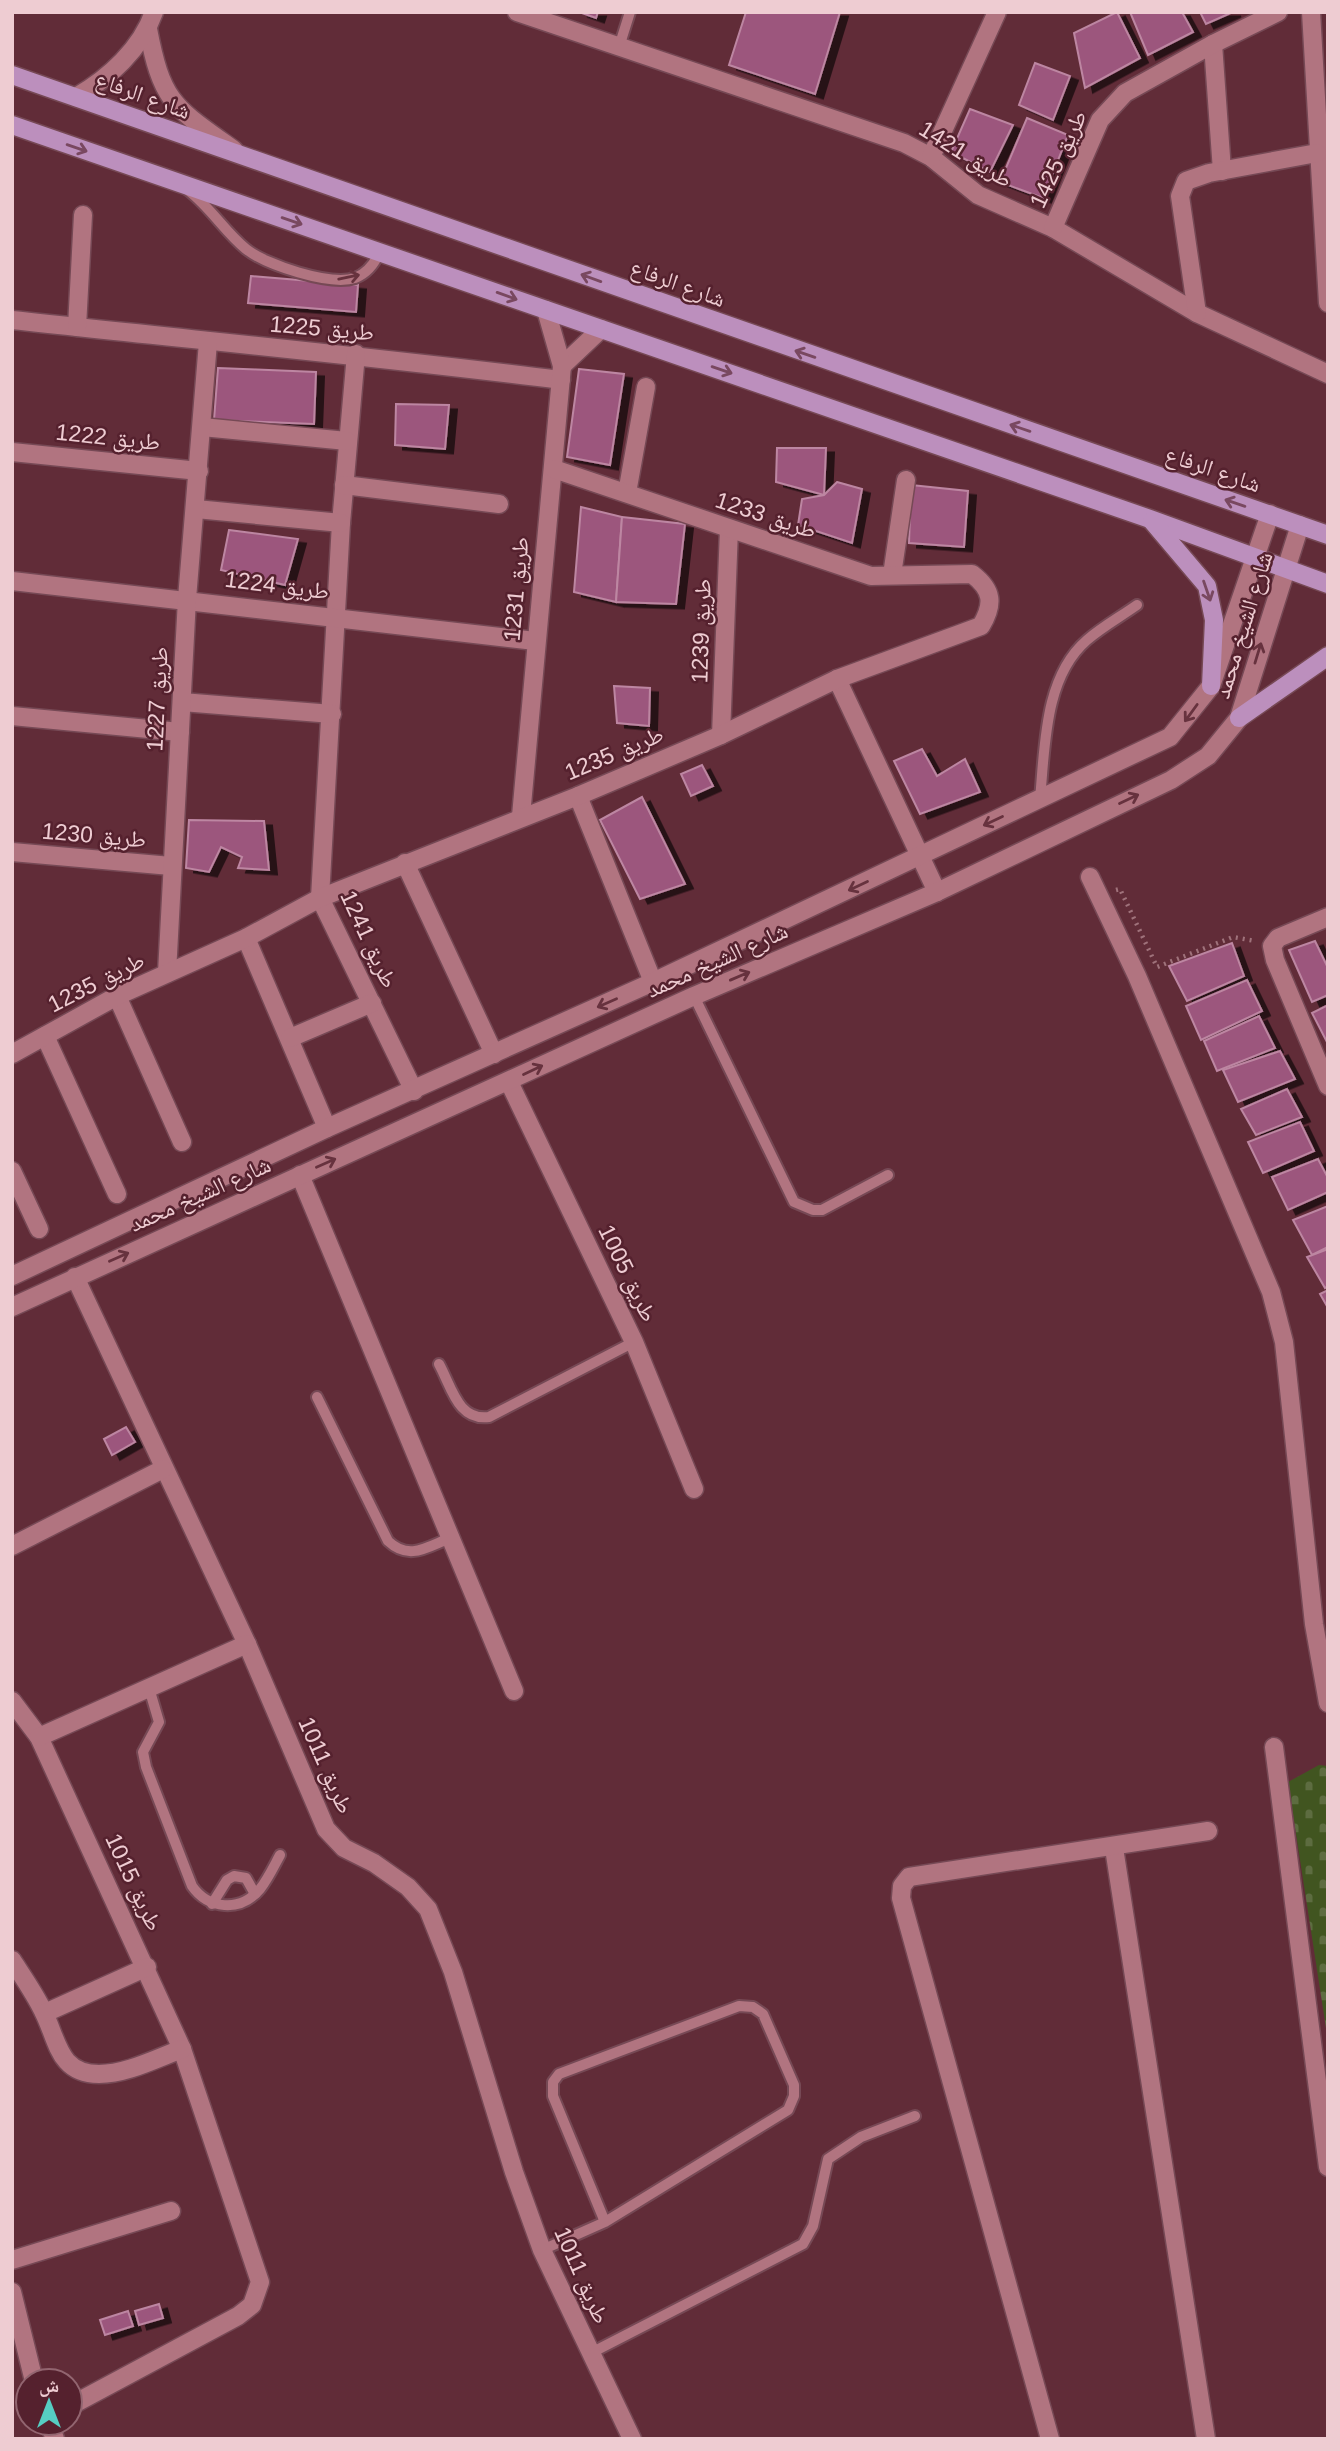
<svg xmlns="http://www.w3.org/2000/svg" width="1340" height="2451" viewBox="0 0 1340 2451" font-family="Helvetica,'Noto Naskh Arabic',sans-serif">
<defs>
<pattern id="cemetery-stones" width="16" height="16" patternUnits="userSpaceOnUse" patternTransform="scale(1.75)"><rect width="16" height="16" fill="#415520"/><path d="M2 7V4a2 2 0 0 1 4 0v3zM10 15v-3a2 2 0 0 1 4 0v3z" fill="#5d6c40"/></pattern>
<filter id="shadow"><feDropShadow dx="8" dy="4.5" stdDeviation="0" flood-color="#0009"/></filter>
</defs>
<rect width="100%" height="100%" fill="#612c38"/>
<!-- cemetery -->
<polygon fill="url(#cemetery-stones)" points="1319,1765 1328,1766 1328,2041 1288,1782"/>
<!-- building -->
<g fill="#9c577d" stroke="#bd86a2" stroke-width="2" filter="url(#shadow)">
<polygon points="579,12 598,12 596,18"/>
<polygon points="746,12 840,12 815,94 729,65"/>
<polygon points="1117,12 1140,58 1085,88 1074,33"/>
<polygon points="1130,12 1182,12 1193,32 1148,55"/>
<polygon points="1200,12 1233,12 1206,24"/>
<polygon points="1035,63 1070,76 1053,120 1019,105"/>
<polygon points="970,109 1013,125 990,172 951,152"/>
<polygon points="1027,118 1068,135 1043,198 1000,182"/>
<polygon points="251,276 358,285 356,312 248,303"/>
<polygon points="218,368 316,372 314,424 214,420"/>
<polygon points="579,369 624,374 610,465 567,457"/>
<polygon points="396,404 449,405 445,449 395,445"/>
<polygon points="777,448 826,448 824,495 776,482"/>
<polygon points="837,482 862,489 852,543 798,525 802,499 824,495"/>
<polygon points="911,485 968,491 964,547 909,543"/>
<polygon points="581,507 622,517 616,602 574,592"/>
<polygon points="622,517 685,524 676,604 616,602"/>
<polygon points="229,530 298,539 285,585 221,570"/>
<polygon points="614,686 650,688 649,726 617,723"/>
<polygon points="922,749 937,776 965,759 980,792 920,814 894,761"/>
<polygon points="702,765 713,786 691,796 681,774"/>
<polygon points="642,797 685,884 640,899 600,820"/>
<polygon points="189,820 264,821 269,870 238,868 242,857 221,847 209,872 186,868"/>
<polygon points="1315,941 1328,968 1328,995 1312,1002 1289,950"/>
<polygon points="1232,943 1244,976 1187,1001 1169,966"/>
<polygon points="1247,980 1262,1011 1201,1040 1186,1006"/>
<polygon points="1328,1005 1328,1044 1312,1013"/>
<polygon points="1259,1016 1275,1048 1217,1071 1204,1041"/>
<polygon points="1280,1051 1295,1079 1238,1102 1223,1070"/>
<polygon points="1287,1089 1302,1117 1256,1135 1241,1109"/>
<polygon points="1300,1122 1314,1151 1263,1173 1248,1142"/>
<polygon points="1318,1159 1328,1178 1328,1192 1288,1210 1272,1177"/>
<polygon points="1328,1206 1328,1247 1312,1255 1293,1220"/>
<polygon points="1328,1249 1328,1286 1325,1288 1307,1257"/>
<polygon points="1328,1290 1328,1308 1320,1294"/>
<polygon points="126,1427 135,1442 112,1455 104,1439"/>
<polygon points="159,2304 163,2318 139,2325 135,2311"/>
<polygon points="128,2311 133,2326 105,2335 100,2320"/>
</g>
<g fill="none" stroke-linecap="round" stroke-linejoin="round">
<defs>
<g id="lane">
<polyline points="619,47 630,12"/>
<path d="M 189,191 C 211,208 225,232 246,249 C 266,265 330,286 355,278 C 368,273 375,263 380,251"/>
<path d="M 1040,799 C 1045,747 1044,677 1087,640 C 1102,627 1120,617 1137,605"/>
<polyline points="694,996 794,1202 813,1210 822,1210 888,1175"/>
<path d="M 439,1364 C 452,1388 458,1421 489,1417 L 634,1342"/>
<path d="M 317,1397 L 388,1541 C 409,1561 427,1547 450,1538"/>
<path d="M 149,1688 L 159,1722 L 143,1752 L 146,1767 L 192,1886 C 208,1909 240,1913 260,1889 C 268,1879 274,1866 280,1855"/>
<polyline points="212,1904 227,1880 234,1876 246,1878 255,1894"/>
<polyline points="542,2250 605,2222 788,2110 794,2096 794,2085 763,2014 753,2007 739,2006 559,2074 553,2082 553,2096 605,2222"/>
<polyline points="591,2353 803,2244 813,2226 828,2159 861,2137 915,2116"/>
</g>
<g id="street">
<polyline points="517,12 904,143 931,157 978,195 1053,228 1197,313 1328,374"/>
<polyline points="1311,12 1328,303"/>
<path d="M 148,29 C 162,103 174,107 234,150"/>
<polyline points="1213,44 1222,171"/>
<path d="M 76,97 C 109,78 141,49 154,12"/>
<polyline points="931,157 997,12"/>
<polyline points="1053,228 1100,120 1125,93 1213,44 1278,12"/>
<polyline points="1197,313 1180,196 1186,181 1209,173 1317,153"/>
<path d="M 12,320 C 195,340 378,357 561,380"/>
<polyline points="77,327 83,215"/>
<polyline points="356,354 341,523 320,898 414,1091"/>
<polyline points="562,366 601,329"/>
<polyline points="202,427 347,441"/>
<polyline points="12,452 199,471"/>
<polyline points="344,485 499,504"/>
<polyline points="627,493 646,387"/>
<polyline points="196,509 341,523"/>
<polyline points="892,575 906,480"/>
<polyline points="12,581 535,641"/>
<polyline points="837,679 937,892"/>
<polyline points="182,702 332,714"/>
<polyline points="12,716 180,732"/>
<polyline points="721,735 729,529"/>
<polyline points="578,796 653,982"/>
<polyline points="521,816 562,366 546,310"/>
<polyline points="12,852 171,866"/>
<polyline points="405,863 494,1054"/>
<polyline points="1090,877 1137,976 1271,1292 1284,1342 1314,1624 1328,1703"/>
<polyline points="1328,917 1278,938 1272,946 1275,960 1328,1086"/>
<polyline points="246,938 327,1128"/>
<polyline points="167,973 187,599 208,342"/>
<polyline points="117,996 182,1142"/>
<polyline points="45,1036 117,1194"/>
<polyline points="290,1038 372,1003"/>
<path d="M 12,1054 L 117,996 L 246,938 L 320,898 L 578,796 L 721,735 L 837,679 L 981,626 C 994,604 993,590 972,574 L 871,576 L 554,469"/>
<polyline points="509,1082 634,1342 694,1489"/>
<polyline points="12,1171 39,1229"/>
<polyline points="300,1175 514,1691"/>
<polyline points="75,1277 247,1644 326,1829 344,1848 374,1863 408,1887 428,1909 453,1972 514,2172 542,2250 632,2439"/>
<polyline points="12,1546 163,1469"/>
<polyline points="12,1701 39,1737 182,2049 260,2282 252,2305 238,2316 70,2406"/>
<polyline points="39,1737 247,1644"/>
<polyline points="1274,1747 1328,2167"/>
<polyline points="1114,1848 1206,2439"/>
<path d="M 12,1960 C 23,1977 35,1994 43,2011 C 58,2040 58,2074 99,2074 C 127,2074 157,2058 182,2049"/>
<polyline points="45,2013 147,1967"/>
<polyline points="12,2260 171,2211"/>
<polyline points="12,2292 34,2381"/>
<polyline points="49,2423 55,2439"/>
<polyline points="1050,2439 901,1898 902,1886 909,1877 1208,1831"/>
</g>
<g id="secondary">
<polyline points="12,1276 327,1128 653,982 1170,737 1211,686 1270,514"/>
<polyline points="12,1307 694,996 937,892 1171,780 1208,756 1239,718 1300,525"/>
</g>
<g id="primary">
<polyline points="12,75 1328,535"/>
<polyline points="12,125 1150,519 1328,584"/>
<polyline points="1152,521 1207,586 1214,620 1211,686"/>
<polyline points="1239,718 1328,656"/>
</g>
</defs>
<!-- lane casing -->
<use href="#lane" stroke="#764955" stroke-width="14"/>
<!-- street casing -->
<use href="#street" stroke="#764955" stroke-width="21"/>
<!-- secondary casing -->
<use href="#secondary" stroke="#764955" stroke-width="21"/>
<!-- primary casing -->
<use href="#primary" stroke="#764955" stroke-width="21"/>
<!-- path -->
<polyline stroke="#9f727b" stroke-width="4.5" stroke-dasharray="2 5" stroke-linecap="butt" points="1116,890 1120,889 1157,967 1233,937 1255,941"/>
<!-- lane -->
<use href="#lane" stroke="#b17480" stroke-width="10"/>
<!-- street -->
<use href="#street" stroke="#b17480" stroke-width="18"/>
<!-- secondary -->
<use href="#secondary" stroke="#b17480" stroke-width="18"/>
<!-- primary -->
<use href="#primary" stroke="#bc8fbd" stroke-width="18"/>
</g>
<!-- one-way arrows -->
<defs><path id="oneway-shaft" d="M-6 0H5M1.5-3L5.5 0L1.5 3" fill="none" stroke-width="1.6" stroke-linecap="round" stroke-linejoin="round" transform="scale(1.75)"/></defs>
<g stroke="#794860">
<use href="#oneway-shaft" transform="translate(77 148) rotate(19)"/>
<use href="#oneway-shaft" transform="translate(292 221) rotate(19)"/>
<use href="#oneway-shaft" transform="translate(591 278) rotate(-160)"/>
<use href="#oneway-shaft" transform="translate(507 296) rotate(20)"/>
<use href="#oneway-shaft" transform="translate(805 354) rotate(-161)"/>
<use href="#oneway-shaft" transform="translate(722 370) rotate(19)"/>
<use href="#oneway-shaft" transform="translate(1020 428) rotate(-161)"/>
<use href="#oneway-shaft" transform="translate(1235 503) rotate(-161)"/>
<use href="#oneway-shaft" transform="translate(1207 591) rotate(71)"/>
</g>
<g stroke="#67323e">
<use href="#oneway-shaft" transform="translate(349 277) rotate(-12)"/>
<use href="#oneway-shaft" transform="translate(1258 653) rotate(-73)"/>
<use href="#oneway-shaft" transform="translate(1191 713) rotate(126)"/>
<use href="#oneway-shaft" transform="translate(1129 799) rotate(-25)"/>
<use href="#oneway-shaft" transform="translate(993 821) rotate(155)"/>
<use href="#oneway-shaft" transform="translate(858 886) rotate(155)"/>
<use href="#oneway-shaft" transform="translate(740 976) rotate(-23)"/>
<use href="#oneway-shaft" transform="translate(607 1003) rotate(156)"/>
<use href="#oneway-shaft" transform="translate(533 1070) rotate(-25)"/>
<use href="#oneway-shaft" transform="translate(326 1163) rotate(-24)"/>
<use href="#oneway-shaft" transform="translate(119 1257) rotate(-24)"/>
</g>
<g text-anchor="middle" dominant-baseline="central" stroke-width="5" stroke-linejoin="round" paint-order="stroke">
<!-- street labels -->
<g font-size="23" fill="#eeccd2" stroke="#55212e">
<text transform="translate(143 95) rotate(20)">شارع الرفاع</text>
<text transform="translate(966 154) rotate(32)">طريق 1421</text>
<text transform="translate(1058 159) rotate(-65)">طريق 1425</text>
<text transform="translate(678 283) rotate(20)">شارع الرفاع</text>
<text transform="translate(322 328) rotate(5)">طريق 1225</text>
<text transform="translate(108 437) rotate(6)">طريق 1222</text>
<text transform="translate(1213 469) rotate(19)">شارع الرفاع</text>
<text transform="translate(766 515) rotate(18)">طريق 1233</text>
<text transform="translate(277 585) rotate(7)">طريق 1224</text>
<text transform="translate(516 589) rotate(-85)">طريق 1231</text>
<text transform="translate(1243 625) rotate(-73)">شارع الشيخ محمد</text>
<text transform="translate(701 631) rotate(-88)">طريق 1239</text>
<text transform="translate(157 699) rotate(-87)">طريق 1227</text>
<text transform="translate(614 753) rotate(-23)">طريق 1235</text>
<text transform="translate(94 835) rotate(5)">طريق 1230</text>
<text transform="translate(369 939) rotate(65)">طريق 1241</text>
<text transform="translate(717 960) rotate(-24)">شارع الشيخ محمد</text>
<text transform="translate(96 982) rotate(-27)">طريق 1235</text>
<text transform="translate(200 1194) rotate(-24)">شارع الشيخ محمد</text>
<text transform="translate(628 1273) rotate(64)">طريق 1005</text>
<text transform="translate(326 1765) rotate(66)">طريق 1011</text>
<text transform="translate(134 1882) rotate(65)">طريق 1015</text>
<text transform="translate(582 2275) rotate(66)">طريق 1011</text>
</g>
</g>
<!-- border -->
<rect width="1340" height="2451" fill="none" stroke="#eeccd2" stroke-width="28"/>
<!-- north arrow -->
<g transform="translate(49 2402)"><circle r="33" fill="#55212e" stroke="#926570" stroke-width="2"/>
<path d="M0-5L12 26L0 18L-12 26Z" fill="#56cec3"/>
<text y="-10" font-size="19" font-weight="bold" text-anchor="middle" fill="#eeccd2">ش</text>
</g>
</svg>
